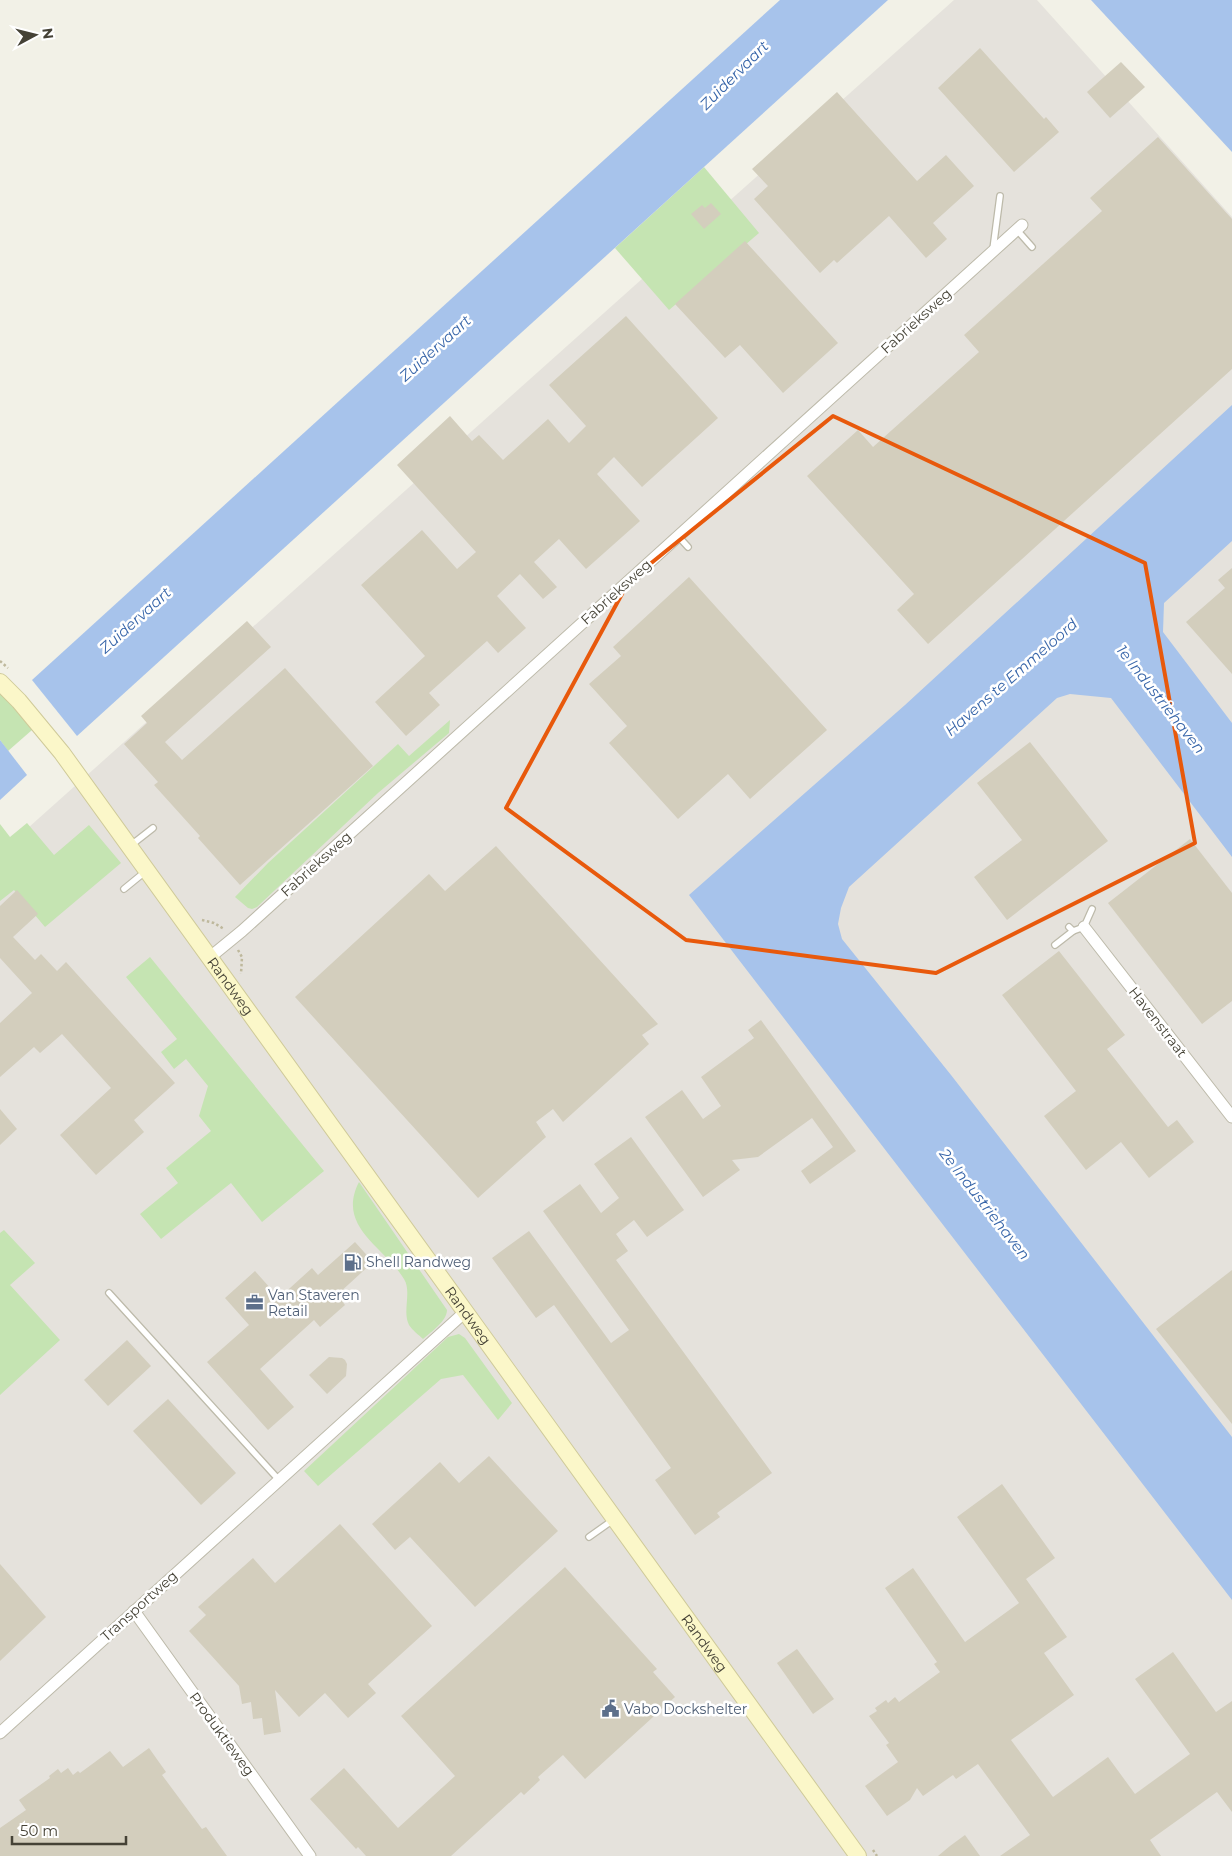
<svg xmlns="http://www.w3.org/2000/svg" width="1232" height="1856" viewBox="0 0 1232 1856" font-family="Montserrat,sans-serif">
<rect width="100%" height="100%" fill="#f2f1e7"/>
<!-- industrial -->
<polygon fill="#e5e2dc" points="954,0 1037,0 1232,217 1232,1856 0,1856 0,853"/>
<!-- green -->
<g fill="#c5e4b2">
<polygon points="704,167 759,233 669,310 615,248"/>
<polygon points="0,691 32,730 8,751 0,740"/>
<polygon points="450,720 449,733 378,793 257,907 252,909 248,908 235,897 268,863 398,744 409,756"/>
<polygon points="27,823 54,855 89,825 121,863 45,927 14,890 0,901 0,824 10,837"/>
<polygon points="150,957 324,1171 262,1222 231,1183 161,1239 140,1214 178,1183 166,1168 211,1131 199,1116 208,1086 186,1059 174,1069 161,1052 177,1039 126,977"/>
<path d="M 359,1182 L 447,1310 C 447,1321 431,1332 423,1339 C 419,1335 412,1330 409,1325 C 402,1311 412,1292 404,1279 C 384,1246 336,1227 359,1182 Z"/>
<polygon points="4,1230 35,1263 10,1285 60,1340 0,1395 0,1233"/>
<polygon points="459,1334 465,1338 512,1403 498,1420 463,1375 441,1379 318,1486 304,1471 448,1337"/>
</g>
<!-- water -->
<g fill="#a7c3eb">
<polygon points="780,0 888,0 77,736 32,680"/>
<polygon points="1091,0 1232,0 1232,152"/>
<polygon points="1232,405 1232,541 1164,603 1163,632 1232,723 1232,857 1111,698 1070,694 1057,698 849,887 841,908 838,924 842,939 951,1075 1232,1437 1232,1600 689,895 905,705"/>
<polygon points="0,740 27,775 0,800"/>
</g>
<!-- building -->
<g fill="#d3cebd">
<polygon points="980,48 1044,119 1046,117 1059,132 1014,172 938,88"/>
<polygon points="1121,62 1145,87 1110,118 1087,92"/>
<polygon points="837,92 917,181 946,155 974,186 933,223 947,239 926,258 889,216 837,263 834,260 820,273 754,199 768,186 752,169"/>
<polygon points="1158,137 1232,219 1232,369 928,644 897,610 914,594 807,476 858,430 873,447 979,352 964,335 1102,211 1090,198"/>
<polygon points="711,203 721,214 704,229 691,214 702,205 705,208"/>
<polygon points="745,241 838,343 783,393 740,345 725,358 675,304"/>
<polygon points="626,316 718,418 642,487 614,457 597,474 640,521 586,569 559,539 534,562 557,587 543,599 520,574 497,596 526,628 498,653 487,641 429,693 440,705 406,736 375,702 425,656 361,585 422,530 457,569 476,552 397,465 450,416 472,441 479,435 503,460 548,419 569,443 586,426 549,385"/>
<polygon points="1232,568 1232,674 1186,622 1225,588 1218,580"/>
<polygon points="689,577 827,730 750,799 728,774 678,819 609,743 627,726 589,684 621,656 613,647"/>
<polygon points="247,621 271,647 165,742 182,760 285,668 373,766 240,885 198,838 200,836 154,785 158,782 124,744 147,723 141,716"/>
<polygon points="1030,742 1108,841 1007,920 974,877 1022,840 977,783"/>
<polygon points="1190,839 1232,893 1232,1001 1202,1024 1108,903"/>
<polygon points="496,846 658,1024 642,1035 649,1044 563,1122 553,1109 536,1122 546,1137 478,1198 295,997 429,874 445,891"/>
<polygon points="17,890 38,914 13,937 35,960 41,954 57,971 66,962 175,1083 134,1120 144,1132 96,1175 60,1135 111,1088 62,1034 40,1053 34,1047 0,1077 0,1023 32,993 0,958 0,906"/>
<polygon points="1059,951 1125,1035 1107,1049 1168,1127 1177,1120 1194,1142 1149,1178 1121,1142 1086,1170 1044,1116 1076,1091 1002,995"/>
<polygon points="761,1020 856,1151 810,1184 801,1171 833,1147 812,1118 758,1157 732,1160 740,1170 703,1197 645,1117 682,1090 703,1119 721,1106 701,1077 754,1038 748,1030"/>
<polygon points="0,1109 17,1129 0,1145"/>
<polygon points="631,1137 684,1210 647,1237 634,1220 616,1234 628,1251 616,1260 772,1473 717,1513 720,1517 695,1535 655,1480 671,1468 554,1305 536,1318 492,1258 529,1231 611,1343 629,1330 543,1211 580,1184 601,1213 619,1198 594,1164"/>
<polygon points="355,1242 373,1262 337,1295 345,1305 320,1327 314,1320 260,1369 294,1407 268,1430 207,1362 249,1325 225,1298 255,1271 279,1298 312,1268 318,1275"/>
<polygon points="1232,1270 1232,1424 1156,1329"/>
<polygon points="127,1340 151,1366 108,1406 84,1380"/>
<polygon points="329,1357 342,1358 345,1360 347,1364 346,1376 327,1394 309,1375"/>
<polygon points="168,1399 236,1473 201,1505 133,1431"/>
<polygon points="489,1456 558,1531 475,1607 410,1537 395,1550 372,1524 440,1462 459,1483"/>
<polygon points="1002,1484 1055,1558 1026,1579 1067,1637 1044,1653 1074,1695 1011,1740 1053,1797 1108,1757 1135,1794 1190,1754 1135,1679 1173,1652 1216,1712 1232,1701 1232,1812 1217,1792 1150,1840 1161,1856 1000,1856 1030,1835 978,1764 956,1779 953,1775 923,1796 917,1788 910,1800 887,1816 865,1786 898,1762 886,1745 889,1743 869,1716 877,1711 875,1708 886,1700 888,1703 895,1697 899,1702 940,1672 934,1664 937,1662 885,1588 913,1568 965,1642 1019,1603 957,1517"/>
<polygon points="340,1524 432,1626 368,1684 376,1693 348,1718 325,1693 299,1717 275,1690 281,1732 264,1735 262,1718 253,1719 251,1702 242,1704 239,1686 189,1631 206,1615 198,1607 253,1558 275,1583"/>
<polygon points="0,1564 46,1617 0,1661"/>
<polygon points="565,1567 657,1669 653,1672 675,1697 585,1779 563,1755 538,1777 540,1780 524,1795 521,1792 451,1856 366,1856 358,1847 356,1849 310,1799 344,1768 398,1828 455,1776 401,1716"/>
<polygon points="797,1649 834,1699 813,1714 777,1663"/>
<polygon points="149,1748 166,1772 162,1775 202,1829 206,1827 227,1856 0,1856 0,1828 26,1810 19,1800 50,1778 49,1776 58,1769 61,1773 68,1768 73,1775 78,1771 80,1773 110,1751 123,1767"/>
<polygon points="965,1835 980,1856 938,1856 950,1846"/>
</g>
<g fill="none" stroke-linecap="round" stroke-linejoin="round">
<defs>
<g id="lane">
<polyline points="1017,230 1032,247"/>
<polyline points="993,249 1000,196"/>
<polyline points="678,536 688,547"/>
<polyline points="130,846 153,828"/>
<polyline points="124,889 146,871"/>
<polyline points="1069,927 1073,931 1084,927 1092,909"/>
<polyline points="1055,945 1073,931"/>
<polyline points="109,1293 279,1480"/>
<polyline points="589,1537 613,1520"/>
</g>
<g id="street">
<polyline points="1084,927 1232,1117"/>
<polyline points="209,958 242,931 1022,225"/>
<polyline points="134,1611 310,1856"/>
<polyline points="0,1733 465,1312"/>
</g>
<g id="secondary">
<path id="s1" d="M 0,682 L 19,701 L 62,753 L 858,1856"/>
</g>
</defs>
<!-- lane casing -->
<use href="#lane" stroke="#bdbaaa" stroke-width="8"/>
<!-- street casing -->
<use href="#street" stroke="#bdbaaa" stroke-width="13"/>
<!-- secondary casing -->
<use href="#secondary" stroke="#cfca99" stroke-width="18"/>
<!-- path -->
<g stroke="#beb89c" stroke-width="2.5" stroke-dasharray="2.5 2.5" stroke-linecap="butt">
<polyline points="0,661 8,668"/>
<polyline points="202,920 214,923 224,929"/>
<polyline points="238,950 242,957 241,974"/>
<polyline points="873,1850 877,1856"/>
</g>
<!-- lane -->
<use href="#lane" stroke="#fff" stroke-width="5.5"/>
<!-- street -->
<use href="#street" stroke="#fff" stroke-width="11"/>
<!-- secondary -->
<use href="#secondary" stroke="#fbf7c9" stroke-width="16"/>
</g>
<!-- marked area -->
<path fill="none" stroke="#e8590c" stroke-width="4" stroke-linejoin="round" d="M 833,416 L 1145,563 L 1195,843 L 936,973 L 686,940 L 506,808 L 629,581 Z"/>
<!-- icons -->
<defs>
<symbol id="fuel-bare" viewBox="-9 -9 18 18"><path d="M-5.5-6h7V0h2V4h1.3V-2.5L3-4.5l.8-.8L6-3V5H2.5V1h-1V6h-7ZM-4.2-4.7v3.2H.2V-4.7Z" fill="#5c6f8a" stroke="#fff" stroke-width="2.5" paint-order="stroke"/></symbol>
<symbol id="office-bare" viewBox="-9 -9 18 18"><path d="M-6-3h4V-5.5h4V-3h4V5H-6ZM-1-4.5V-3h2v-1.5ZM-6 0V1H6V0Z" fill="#5c6f8a" stroke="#fff" stroke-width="2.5" paint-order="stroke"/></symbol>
<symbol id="civic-bare" viewBox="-9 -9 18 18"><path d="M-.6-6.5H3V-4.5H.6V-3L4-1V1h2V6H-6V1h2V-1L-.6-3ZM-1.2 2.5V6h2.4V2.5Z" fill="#5c6f8a" stroke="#fff" stroke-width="2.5" paint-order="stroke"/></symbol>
</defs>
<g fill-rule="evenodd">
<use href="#fuel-bare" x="340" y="1250" width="25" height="25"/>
<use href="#office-bare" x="242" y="1290" width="25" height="25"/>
<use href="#civic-bare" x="598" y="1696" width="25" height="25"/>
</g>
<g text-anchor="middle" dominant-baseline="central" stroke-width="5" stroke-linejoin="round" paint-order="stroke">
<!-- street labels -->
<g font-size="14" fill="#454236" stroke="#fff">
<text transform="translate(916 321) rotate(-42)">Fabrieksweg</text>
<text transform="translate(616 592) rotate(-42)">Fabrieksweg</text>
<text transform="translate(316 864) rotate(-42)">Fabrieksweg</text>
<text stroke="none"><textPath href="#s1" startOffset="382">Randweg</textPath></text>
<text transform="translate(1158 1022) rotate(52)">Havenstraat</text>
<text stroke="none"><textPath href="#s1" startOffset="788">Randweg</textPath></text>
<text transform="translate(139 1606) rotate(-42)">Transportweg</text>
<text stroke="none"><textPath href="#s1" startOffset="1192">Randweg</textPath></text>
<text transform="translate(222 1734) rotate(54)">Produktieweg</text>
</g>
<!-- service labels -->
<g font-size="14" fill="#4e5e75" stroke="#fff" text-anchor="start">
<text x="366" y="1262">Shell Randweg</text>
<text x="268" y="1295">Van Staveren<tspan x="268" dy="16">Retail</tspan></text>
<text x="624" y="1709">Vabo Dockshelter</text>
</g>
<!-- water labels -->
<g font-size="15" font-style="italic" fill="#3765a9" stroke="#fff">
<text transform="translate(734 75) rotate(-45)">Zuidervaart</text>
<text transform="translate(435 348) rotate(-42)">Zuidervaart</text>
<text transform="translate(135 620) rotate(-42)">Zuidervaart</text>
<text transform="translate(1011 677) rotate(-41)">Havens te Emmeloord</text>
<text transform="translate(1161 699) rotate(52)">1e Industriehaven</text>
<text transform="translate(985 1204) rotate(52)">2e Industriehaven</text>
</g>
</g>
<!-- north arrow -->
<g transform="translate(35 35) rotate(83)" stroke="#ffffff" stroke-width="4" paint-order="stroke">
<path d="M0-4L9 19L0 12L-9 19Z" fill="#454236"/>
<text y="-8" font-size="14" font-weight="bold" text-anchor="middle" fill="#454236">N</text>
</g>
<!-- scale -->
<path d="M12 1836v8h114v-8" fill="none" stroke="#454236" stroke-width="2.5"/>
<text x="20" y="1836" font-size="15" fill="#454236" stroke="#ffffff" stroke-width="4" paint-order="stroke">50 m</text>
</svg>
